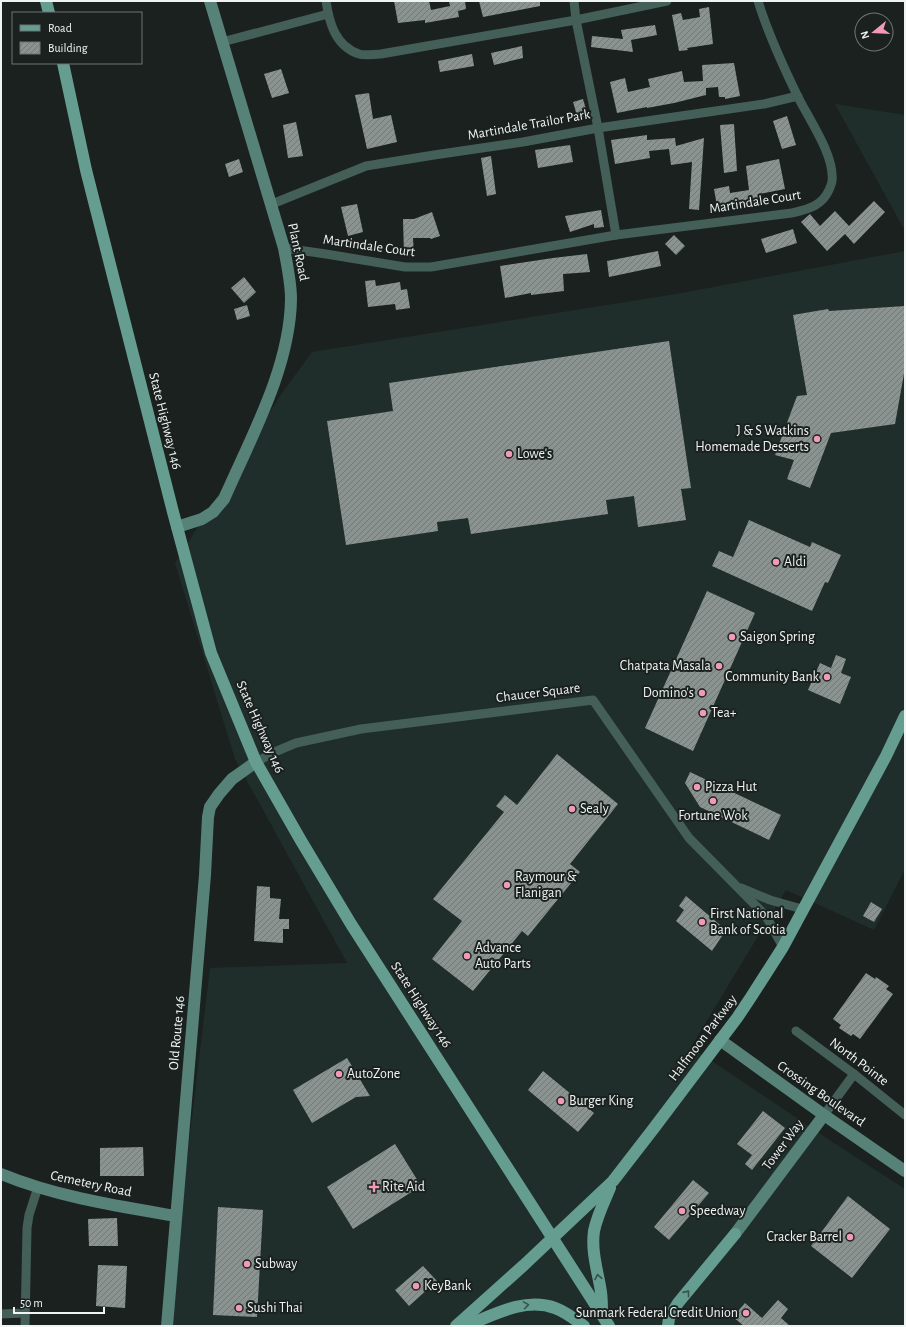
<svg xmlns="http://www.w3.org/2000/svg" width="906" height="1327" viewBox="0 0 906 1327" font-family="'Alegreya Sans',sans-serif">
<defs>
<pattern id="building-hatch" width="6" height="6" patternUnits="userSpaceOnUse"><rect width="6" height="6" fill="#8a9390"/><path d="M-1 1l2-2M0 6l6-6M5 7l2-2" fill="none" stroke="#737977"/></pattern>
</defs>
<rect width="100%" height="100%" fill="#1a211f"/>
<!-- built -->
<g fill="#202e2b">
<polygon points="835,104 905,115 905,231"/>
<polygon points="905,251 905,869 874,930 786,890 691,1047 834,1143 905,1189 905,1326 171,1326 180,1217 210,968 347,963 235,759 175,563 282,393 312,352 676,294"/>
</g>
<!-- building -->
<g fill="url(#building-hatch)">
<polygon points="394,1 429,1 431,10 450,6 449,1 465,1 466,9 458,11 459,17 425,23 425,20 398,23"/>
<polygon points="479,1 540,1 540,6 483,17"/>
<polygon points="709,7 713,44 687,48 688,50 679,51 672,15 681,13 683,20 700,17 699,9"/>
<polygon points="655,25 657,35 631,40 633,52 591,47 592,36 623,39 621,30"/>
<polygon points="522,46 523,58 494,65 491,53"/>
<polygon points="472,54 474,66 440,72 438,61"/>
<polygon points="734,63 740,96 725,99 725,97 719,97 718,87 706,88 706,95 674,103 647,108 647,107 617,113 610,82 625,78 628,92 650,87 648,79 682,71 684,82 703,81 702,65"/>
<polygon points="281,69 289,93 272,98 264,74"/>
<polygon points="369,93 373,119 391,115 397,142 367,149 355,95"/>
<polygon points="583,99 588,116 578,119 573,102"/>
<polygon points="787,116 796,145 782,149 773,121"/>
<polygon points="296,122 303,156 288,158 283,125"/>
<polygon points="734,124 737,171 724,173 720,125"/>
<polygon points="647,135 647,140 675,138 676,146 704,138 699,210 689,209 692,162 671,165 669,149 649,151 650,158 615,164 611,140"/>
<polygon points="570,145 573,162 538,168 535,150"/>
<polygon points="491,156 496,194 487,196 481,158"/>
<polygon points="239,159 243,172 229,177 225,164"/>
<polygon points="779,159 785,189 759,194 760,200 742,202 742,201 717,206 714,189 729,186 730,193 749,190 746,166"/>
<polygon points="874,201 885,212 854,244 845,234 827,251 801,222 810,214 820,226 835,211 849,226"/>
<polygon points="357,204 363,232 348,236 341,207"/>
<polygon points="601,210 604,227 594,228 594,224 570,232 565,216"/>
<polygon points="432,212 440,236 431,239 430,238 413,238 414,255 404,255 403,219 414,219"/>
<polygon points="793,229 797,243 766,253 761,239"/>
<polygon points="674,235 685,246 676,255 665,244"/>
<polygon points="658,251 661,266 609,277 607,261"/>
<polygon points="587,254 590,272 563,274 564,291 531,295 531,293 505,298 500,266 553,258"/>
<polygon points="244,277 256,292 244,303 231,288"/>
<polygon points="375,280 376,286 400,282 401,290 407,289 410,308 396,310 395,304 368,307 365,281"/>
<polygon points="247,305 250,316 237,320 234,309"/>
<polygon points="905,306 905,368 895,424 831,433 810,488 787,479 794,460 775,455 797,396 807,395 793,315 828,309 829,311"/>
<polygon points="669,341 691,488 681,489 686,520 638,527 634,496 606,500 608,514 471,534 468,518 437,522 438,531 346,545 327,421 393,411 389,383"/>
<polygon points="749,520 810,547 812,542 841,555 828,583 825,582 812,611 712,566 719,551 733,557"/>
<polygon points="707,591 755,613 693,751 645,728"/>
<polygon points="836,655 846,659 841,673 851,677 840,704 808,690 820,663 831,668"/>
<polygon points="557,754 618,804 570,864 580,872 528,936 522,931 473,991 432,959 462,921 433,899 504,812 496,806 505,795 517,805"/>
<polygon points="690,772 781,815 769,840 700,807 685,783"/>
<polygon points="257,886 270,887 270,898 281,899 279,919 289,919 289,929 283,929 283,943 254,941"/>
<polygon points="686,896 726,930 712,951 676,921 684,910 679,906"/>
<polygon points="871,902 882,909 874,922 863,916"/>
<polygon points="866,973 875,979 876,977 889,986 886,989 893,994 860,1039 853,1034 851,1036 839,1028 841,1025 833,1019"/>
<polygon points="347,1058 370,1096 356,1097 312,1123 293,1090"/>
<polygon points="543,1071 594,1113 578,1132 528,1090"/>
<polygon points="763,1111 785,1128 752,1170 745,1164 752,1155 737,1144"/>
<polygon points="395,1144 421,1186 353,1229 327,1187"/>
<polygon points="143,1147 144,1176 100,1176 100,1148"/>
<polygon points="693,1180 709,1193 669,1240 654,1227"/>
<polygon points="848,1196 890,1229 852,1278 811,1246"/>
<polygon points="218,1207 263,1210 257,1317 213,1315"/>
<polygon points="117,1218 118,1246 89,1246 88,1219"/>
<polygon points="98,1265 127,1266 125,1308 96,1306"/>
<polygon points="423,1266 437,1281 409,1306 395,1290"/>
<polygon points="778,1300 788,1309 781,1318 790,1326 744,1326 733,1317 745,1303 762,1318"/>
</g>
<g fill="none" stroke-linecap="round" stroke-linejoin="round">
<!-- street -->
<g stroke="#445e58" stroke-width="9">
<path d="M 326,1 C 329,22 335,46 359,54 C 365,56 374,54 381,54 L 576,20 L 667,1"/>
<polyline points="574,1 576,20 598,128 616,235"/>
<polyline points="222,42 328,14"/>
<polyline points="272,204 366,166 434,155 523,142 598,128 764,104 798,96"/>
<path d="M 284,248 L 326,254 L 405,267 L 431,267 L 616,235 L 792,213 C 808,209 822,206 829,190 C 830,187 832,184 832,181 C 835,156 809,119 798,97 C 783,66 768,34 758,1"/>
<polyline points="256,762 277,751 296,743 361,729 593,700 689,838 766,916 783,947"/>
<polyline points="741,888 770,900 802,909"/>
<polyline points="796,1031 854,1074 905,1115"/>
<polyline points="824,1115 854,1074"/>
<polyline points="1,1314 25,1313"/>
<polyline points="25,1326 27,1228 29,1215 38,1187"/>
</g>
<!-- secondary -->
<g stroke="#578278" stroke-width="12">
<path d="M 177,527 L 202,519 L 213,512 L 224,499 C 251,437 290,368 291,299 C 291,282 287,265 284,248 L 210,1"/>
<polyline points="720,1040 824,1115 905,1171"/>
<path d="M 1,1174 C 57,1197 117,1206 176,1216"/>
<polyline points="735,1234 824,1115"/>
<polyline points="167,1326 205,875 208,817 210,807 219,794 232,779 256,762"/>
</g>
<!-- primary -->
<g stroke="#659e91" stroke-width="12">
<polyline points="46,1 49,13"/>
<polyline points="63,63 86,170 173,512 211,653 256,762 300,839 351,924 609,1326"/>
<path d="M 602,1314 C 602,1307 602,1299 601,1292 C 598,1272 591,1252 594,1231 C 597,1216 604,1202 610,1188"/>
<polyline points="456,1326 524,1265 613,1181 654,1128 737,1018 751,997 783,947 886,756 905,716"/>
<path d="M 466,1326 C 493,1315 525,1297 555,1308 C 566,1312 575,1319 584,1326"/>
<polyline points="668,1326 669,1318 678,1303 735,1234"/>
</g>
</g>
<!-- one-way arrows -->
<defs><path id="oneway-chevron" d="M-2-3.5L2.5 0L-2 3.5" fill="none" stroke-width="1.6" stroke-linecap="round" stroke-linejoin="round"/></defs>
<g stroke="#38534d">
<use href="#oneway-chevron" transform="translate(598 1277) rotate(-101)"/>
<use href="#oneway-chevron" transform="translate(687 1293) rotate(-51)"/>
<use href="#oneway-chevron" transform="translate(526 1305) rotate(-9)"/>
</g>
<!-- markers -->
<g fill="#f09ab7" stroke="#1a211f" stroke-width="1.5">
<circle cx="817" cy="439" r="4"/>
<circle cx="509" cy="454" r="4"/>
<circle cx="776" cy="562" r="4"/>
<circle cx="732" cy="637" r="4"/>
<circle cx="719" cy="666" r="4"/>
<circle cx="827" cy="677" r="4"/>
<circle cx="702" cy="693" r="4"/>
<circle cx="703" cy="713" r="4"/>
<circle cx="697" cy="787" r="4"/>
<circle cx="713" cy="801" r="4"/>
<circle cx="572" cy="809" r="4"/>
<circle cx="507" cy="885" r="4"/>
<circle cx="702" cy="922" r="4"/>
<circle cx="467" cy="956" r="4"/>
<circle cx="339" cy="1074" r="4"/>
<circle cx="561" cy="1101" r="4"/>
<path d="M372 1181h4v4h4v4h-4v4h-4v-4h-4v-4h4z"/>
<circle cx="682" cy="1211" r="4"/>
<circle cx="850" cy="1237" r="4"/>
<circle cx="247" cy="1264" r="4"/>
<circle cx="416" cy="1286" r="4"/>
<circle cx="239" cy="1308" r="4"/>
<circle cx="746" cy="1313" r="4"/>
</g>
<g text-anchor="middle" dominant-baseline="central" stroke-width="4" stroke-linejoin="round" paint-order="stroke">
<!-- street labels -->
<g font-size="14" fill="#eff4f2" stroke="#1a211f">
<text transform="translate(529 125) rotate(-10)">Martindale Trailor Park</text>
<text transform="translate(755 202) rotate(-9)">Martindale Court</text>
<text transform="translate(369 246) rotate(8)">Martindale Court</text>
<text transform="translate(298 252) rotate(78)">Plant Road</text>
<text transform="translate(165 421) rotate(76)">State Highway 146</text>
<text transform="translate(538 693) rotate(-7)">Chaucer Square</text>
<text transform="translate(260 727) rotate(66)">State Highway 146</text>
<text transform="translate(421 1005) rotate(57)">State Highway 146</text>
<text transform="translate(177 1033) rotate(-85)">Old Route 146</text>
<text transform="translate(703 1038) rotate(-53)">Halfmoon Parkway</text>
<text transform="translate(859 1062) rotate(37)">North Pointe</text>
<text transform="translate(821 1094) rotate(35)">Crossing Boulevard</text>
<text transform="translate(783 1145) rotate(-53)">Tower Way</text>
<text transform="translate(91 1184) rotate(12)">Cemetery Road</text>
</g>
<!-- poi labels -->
<g font-size="14" fill="#eff4f2" stroke="#1a211f" text-anchor="start">
<text x="809" y="431" text-anchor="end">J &amp; S Watkins<tspan x="809" dy="16">Homemade Desserts</tspan></text>
<text x="517" y="454">Lowe's</text>
<text x="784" y="562">Aldi</text>
<text x="740" y="637">Saigon Spring</text>
<text x="711" y="666" text-anchor="end">Chatpata Masala</text>
<text x="819" y="677" text-anchor="end">Community Bank</text>
<text x="694" y="693" text-anchor="end">Domino's</text>
<text x="711" y="713">Tea+</text>
<text x="705" y="787">Pizza Hut</text>
<text x="580" y="809">Sealy</text>
<text x="713" y="816" text-anchor="middle">Fortune Wok</text>
<text x="515" y="877">Raymour &amp;<tspan x="515" dy="16">Flanigan</tspan></text>
<text x="710" y="914">First National<tspan x="710" dy="16">Bank of Scotia</tspan></text>
<text x="475" y="948">Advance<tspan x="475" dy="16">Auto Parts</tspan></text>
<text x="347" y="1074">AutoZone</text>
<text x="569" y="1101">Burger King</text>
<text x="382" y="1187">Rite Aid</text>
<text x="690" y="1211">Speedway</text>
<text x="842" y="1237" text-anchor="end">Cracker Barrel</text>
<text x="255" y="1264">Subway</text>
<text x="424" y="1286">KeyBank</text>
<text x="247" y="1308">Sushi Thai</text>
<text x="738" y="1313" text-anchor="end">Sunmark Federal Credit Union</text>
</g>
</g>
<!-- border -->
<rect width="906" height="1327" fill="none" stroke="#eff4f2" stroke-width="4"/>
<!-- legend -->
<rect x="12" y="12" width="130" height="52" fill="#1a211f" stroke="#6f7573"/>
<rect x="20" y="25" width="20" height="6" fill="#659e91" stroke="#6f7573"/>
<text x="48" y="32" font-size="12" fill="#eff4f2">Road</text>
<rect x="20" y="42" width="20" height="12" fill="url(#building-hatch)" stroke="#6f7573"/>
<text x="48" y="52" font-size="12" fill="#eff4f2">Building</text>
<!-- north arrow -->
<g transform="translate(874 32) rotate(252)"><circle r="19" fill="#1a211f" stroke="#6f7573"/>
<path d="M0-3L7 15L0 10L-7 15Z" fill="#f09ab7"/>
<text y="-6" font-size="11" font-weight="bold" text-anchor="middle" fill="#eff4f2">N</text>
</g>
<!-- scale -->
<path d="M14 1307v6h90v-6" fill="none" stroke="#eff4f2" stroke-width="2"/>
<text x="20" y="1307" font-size="12" fill="#eff4f2" stroke="#1a211f" stroke-width="3" paint-order="stroke">50 m</text>
</svg>
